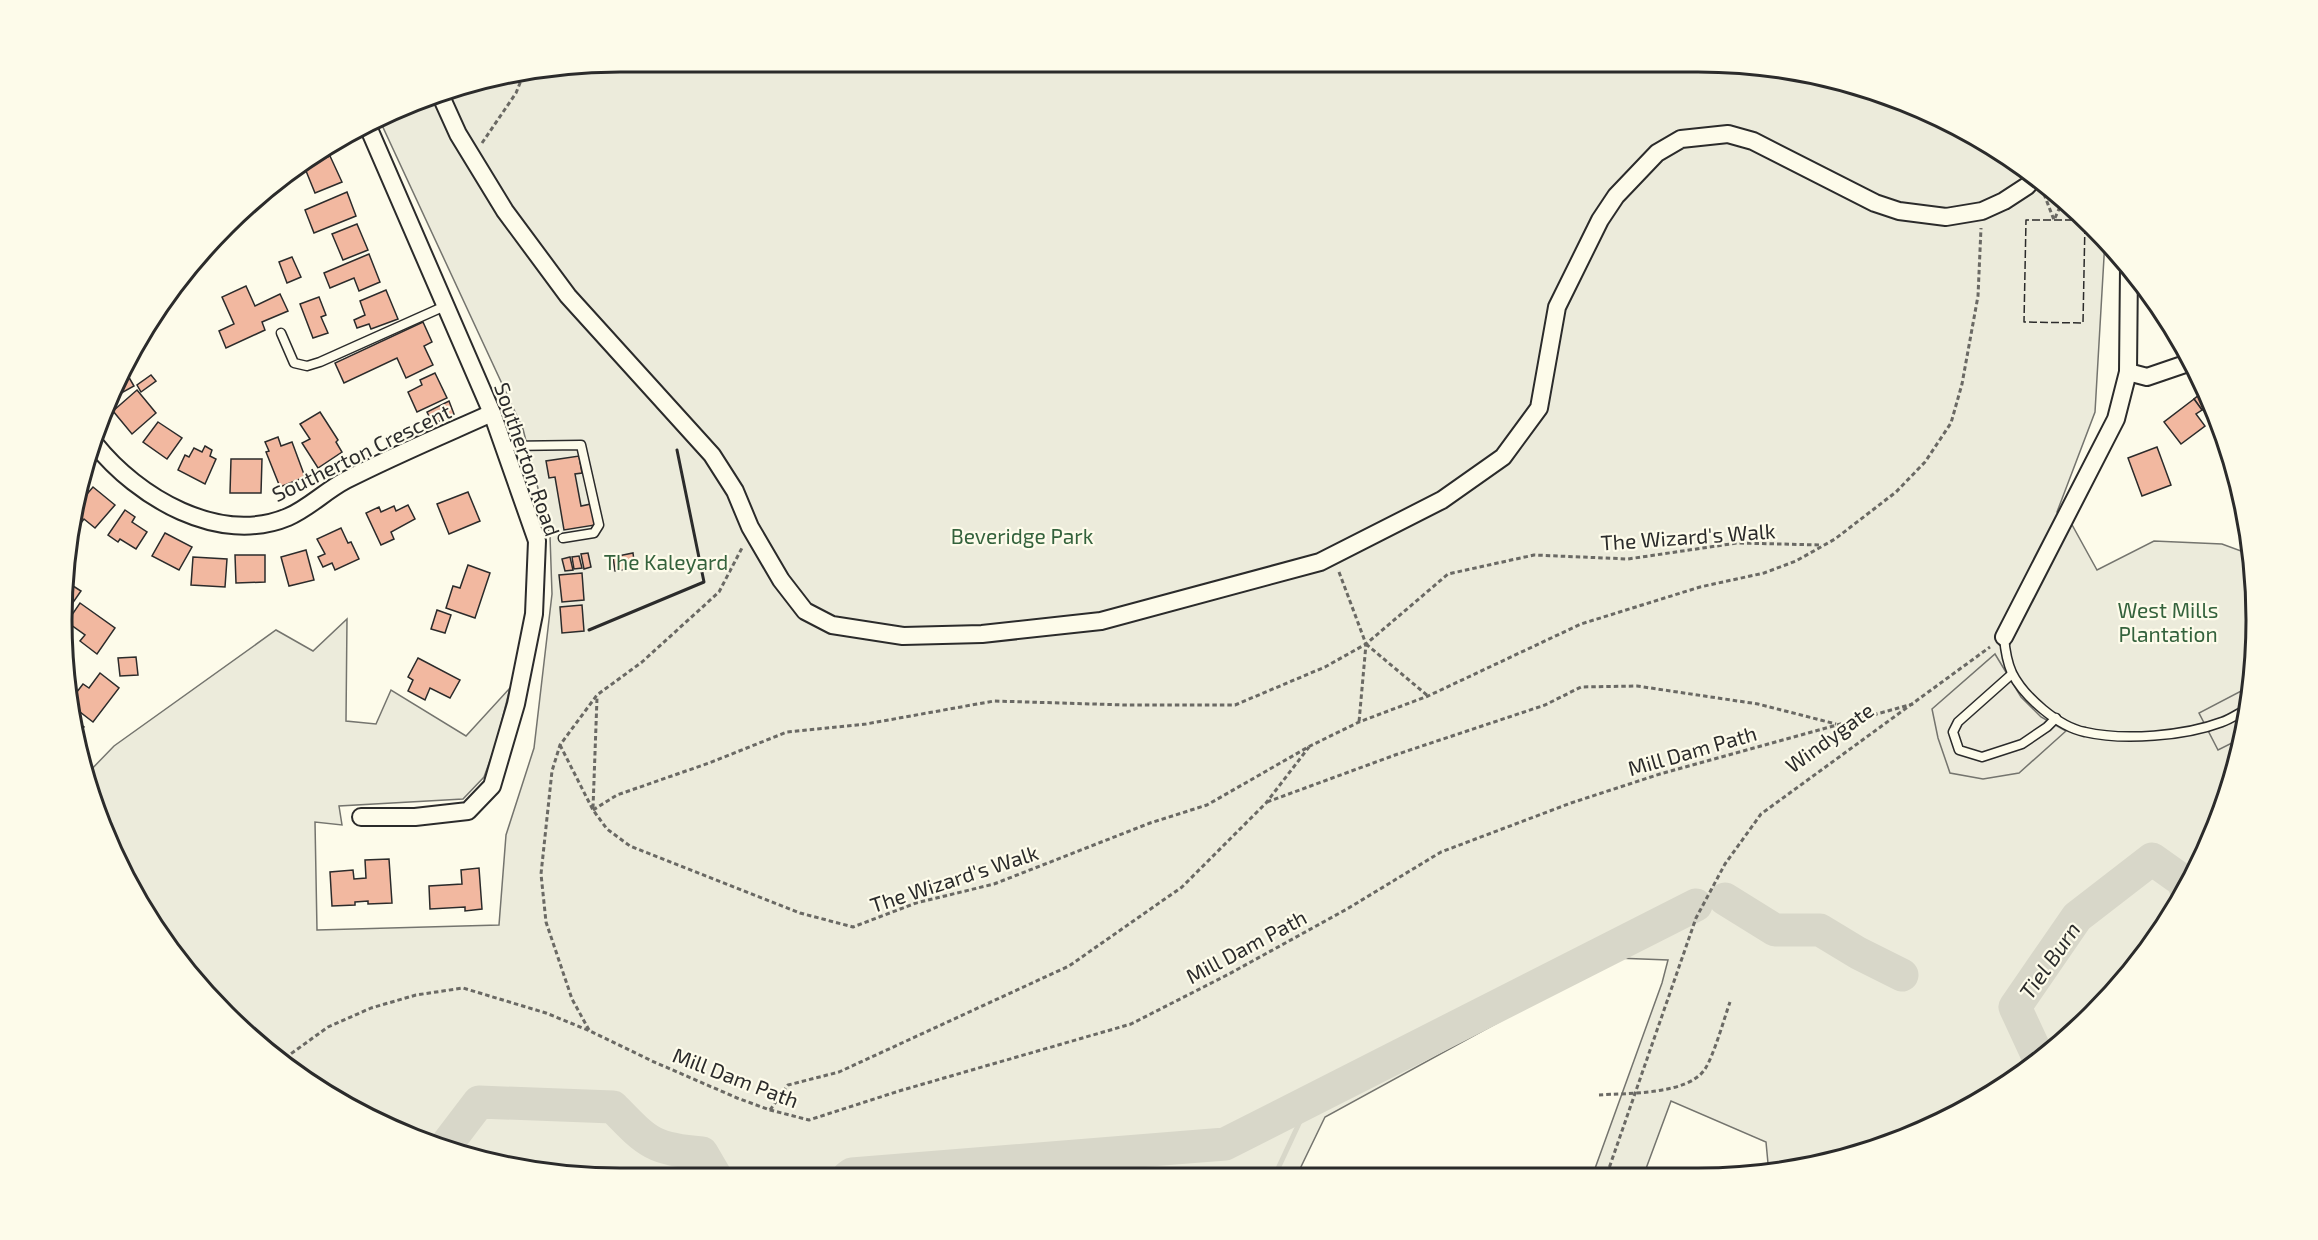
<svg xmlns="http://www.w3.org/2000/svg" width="2318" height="1240" viewBox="0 0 2318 1240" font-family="'Exo 2',sans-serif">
<rect width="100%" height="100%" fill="#fdfbea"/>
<!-- green -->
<polygon fill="#ecebdb" stroke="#74746e" stroke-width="1.5" points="620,62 1734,63 1843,81 1945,119 2038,177 2105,240 2095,412 2057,512 2071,523 2097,570 2154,541 2222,544 2252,555 2255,657 2237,765 2199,867 2118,988 2038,1063 1911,1136 1771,1174 1769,1174 1766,1142 1671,1101 1644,1174 1593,1174 1662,983 1668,960 1616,958 1325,1117 1297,1175 584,1177 476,1160 373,1121 225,1015 119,867 85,776 114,746 276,630 313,651 347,619 346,721 376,724 391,690 466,736 510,688 496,744 484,777 463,799 339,806 342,825 315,822 317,930 499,925 506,835 534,748 552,594 550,536 523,429 381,123 440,91"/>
<!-- parking -->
<g fill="#eceadb" stroke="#74746e" stroke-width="1.5">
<polygon points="1995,654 2021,697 2041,717 2066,731 2019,773 1983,779 1950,773 1938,738 1932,709"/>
<polygon points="2243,690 2248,701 2242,738 2218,750 2199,713"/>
</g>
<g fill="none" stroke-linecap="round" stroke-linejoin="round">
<!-- stream -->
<polyline stroke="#d8d7c9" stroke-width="5" points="1275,1175 1309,1102"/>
<!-- river -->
<g stroke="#d8d7c9" stroke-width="33">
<polyline points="1725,899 1775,930 1820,930 1858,953 1902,975"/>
<polyline points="2040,1061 2015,1007 2077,917 2152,859 2183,881 2185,887"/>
<path d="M 444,1148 L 479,1102 L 613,1107 C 647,1142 652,1149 702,1153 L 716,1177"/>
<polyline points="848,1177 852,1174 1225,1144 1696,905"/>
</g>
</g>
<!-- building -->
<g fill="#f2b8a0" stroke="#2b2b2b" stroke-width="1.5">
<polygon points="330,156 342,182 315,193 304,166"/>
<polygon points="347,192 356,216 314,233 305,210"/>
<polygon points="357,224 368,250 343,260 332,234"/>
<polygon points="369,254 380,282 359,291 354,278 330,288 324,273"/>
<polygon points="292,257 301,277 287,283 279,262"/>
<polygon points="246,286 255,306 280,294 288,311 262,322 265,330 226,348 219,331 234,324 222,297"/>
<polygon points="386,290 398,319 371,329 369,324 357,328 354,320 365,315 360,301"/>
<polygon points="319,297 326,315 321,317 328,333 313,338 300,304"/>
<polygon points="423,322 432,342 424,346 433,365 406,378 397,358 344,383 335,363"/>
<polygon points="435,373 447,398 417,412 408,392 422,385 420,380"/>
<polygon points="127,374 134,386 116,396"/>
<polygon points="151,375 156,381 141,392 137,385"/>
<polygon points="137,390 156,413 132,434 113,411"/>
<polygon points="2204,391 2214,412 2209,405 2202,410 2194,399"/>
<polygon points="2194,399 2202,410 2196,414 2205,426 2181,444 2164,422"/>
<polygon points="449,401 454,414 433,424 427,412"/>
<polygon points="320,412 338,440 336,442 342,452 318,468 302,443 310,439 300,424"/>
<polygon points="158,422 182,438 167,459 143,442"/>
<polygon points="278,437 281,446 292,442 305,477 280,487 266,452 269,451 265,442"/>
<polygon points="205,446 212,450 210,456 216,459 205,484 178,470 185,455 189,457 194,448 202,452"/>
<polygon points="2157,447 2171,485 2142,496 2128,458"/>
<polygon points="579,456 582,473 575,474 581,506 591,504 595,525 564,530 555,477 549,478 546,461"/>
<polygon points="231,459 262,459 261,493 230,493"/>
<polygon points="93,487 115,505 95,528 84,519 77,528 77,506"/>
<polygon points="468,492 480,521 449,534 437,504"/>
<polygon points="408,505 415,519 391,532 394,539 381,545 366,513 379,507 381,512 394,506 396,511"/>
<polygon points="125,510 135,517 132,522 147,532 136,549 120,539 118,542 108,535"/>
<polygon points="341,528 348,543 351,542 359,559 335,570 332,563 323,567 318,557 325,554 317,539"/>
<polygon points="165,533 192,547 179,570 152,556"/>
<polygon points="306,550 314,580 289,586 281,557"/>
<polygon points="588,553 591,567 584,569 581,554"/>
<polygon points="633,553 635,568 615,571 613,557"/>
<polygon points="235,555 265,555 265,582 236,583"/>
<polygon points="579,556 582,568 574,569 572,557"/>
<polygon points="193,557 227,559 225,587 191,585"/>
<polygon points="570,557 573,570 565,571 562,559"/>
<polygon points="468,565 490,573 475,618 446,608 453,586 460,588"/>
<polygon points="582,573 584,600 562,602 559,575"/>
<polygon points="70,584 81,591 72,604 68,601"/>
<polygon points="80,603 115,628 97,654 80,641 85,635 67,622"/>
<polygon points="582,605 584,631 562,633 560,607"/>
<polygon points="437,610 451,615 445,633 431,629"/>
<polygon points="136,657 138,675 120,676 118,658"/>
<polygon points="418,658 460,680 450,698 430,688 425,700 408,691 413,680 408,677"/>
<polygon points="100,673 119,688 93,722 71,705 70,701 83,684 89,688"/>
<polygon points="73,719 84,727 76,738"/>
<polygon points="389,859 392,903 368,904 368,901 355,902 355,905 332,906 330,872 353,870 354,879 366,878 365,860"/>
<polygon points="479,868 482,909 465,911 465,907 430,909 429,886 462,884 461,870"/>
</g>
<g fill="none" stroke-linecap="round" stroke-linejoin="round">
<defs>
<g id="lane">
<polyline points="281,333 294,363 307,366 320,362 445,306"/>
<polyline points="504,446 581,445 599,525 594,533 563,538"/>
<path d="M 2004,637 C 2005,649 2007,662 2012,673 C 2024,697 2059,727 2085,732 C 2124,741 2185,736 2222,722 C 2231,719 2239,713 2247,709"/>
<polyline points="2012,674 1958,722 1953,732 1959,750 1982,757 2022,744 2047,727 2056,718"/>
</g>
<g id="street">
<polyline points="439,92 458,134 505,211 568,296 712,455 735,491 750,527 781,580 805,611 832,625 903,636 982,634 1101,621 1320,562 1442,500 1503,457 1539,408 1557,307 1600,220 1616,196 1657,153 1681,139 1728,134 1753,141 1875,203 1899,211 1946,217 1982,211 2004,201 2027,186 2036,176"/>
<polyline points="2128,372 2147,377 2191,362"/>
<path d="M 95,444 C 137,497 219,546 288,517 C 309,508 325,491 346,480 C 393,456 443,435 492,413"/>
<polyline points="2004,637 2116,419 2128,372 2129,267"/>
<polyline points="361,817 415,817 468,811 492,786 516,704 534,614 537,541 492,413 369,129"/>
</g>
</defs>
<!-- lane casing -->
<use href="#lane" stroke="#2b2b2b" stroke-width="11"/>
<!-- street casing -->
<use href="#street" stroke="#2b2b2b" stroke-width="20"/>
<!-- path -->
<g stroke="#6a6964" stroke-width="3" stroke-dasharray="4.5 3" stroke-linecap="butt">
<polyline points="482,143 516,93 522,78"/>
<polyline points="2044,194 2054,220"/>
<polyline points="2055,218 2063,200"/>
<polyline points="1339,572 1366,644 1359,722"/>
<polyline points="1366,644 1428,696"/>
<polyline points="560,745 593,810 607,829 630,846 800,913 853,927 916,903 994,884 1150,823 1207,805 1310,746 1359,722 1428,696 1581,624 1700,587 1764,573 1796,561 1835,539 1896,492 1925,462 1951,423 1962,384 1978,296 1981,228"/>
<polyline points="1267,802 1395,755 1545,705 1581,687 1637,686 1758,704 1836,724"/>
<polyline points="593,808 597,698"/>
<polyline points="593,810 617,795 709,763 787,732 866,724 994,701 1126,705 1235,705 1325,667 1366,644 1448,574 1534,555 1628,559 1737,543 1822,545"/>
<polyline points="589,1030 572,999 546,922 541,874 552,771 560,745 597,695 642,662 719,592 743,546"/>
<polyline points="285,1058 328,1027 371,1008 416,995 463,988 546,1013 590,1031 652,1061 737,1098 770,1110 809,1120 899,1091 1131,1024 1229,974 1347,909 1441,852 1571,803 1660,774 1913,704"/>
<path d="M 1599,1095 C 1627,1093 1688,1095 1705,1069 C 1714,1055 1724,1019 1730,1002"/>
<polyline points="770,1110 788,1085 839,1072 1069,966 1182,887 1266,803 1309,747"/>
<polyline points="1607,1174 1696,918 1725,864 1761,814 1990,647"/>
</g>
<!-- lane -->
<use href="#lane" stroke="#fdfbea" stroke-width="8"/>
<!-- street -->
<use href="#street" stroke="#fdfbea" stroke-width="16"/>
<!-- fence -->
<polyline stroke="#2b2b2b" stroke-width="1.5" stroke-dasharray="8 3" stroke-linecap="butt" points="2084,220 2026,220 2024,322 2083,323 2085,221"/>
<!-- wall -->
<polyline stroke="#2b2b2b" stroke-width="3" points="589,630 704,582 677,450"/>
</g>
<g text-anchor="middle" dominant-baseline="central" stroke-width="4.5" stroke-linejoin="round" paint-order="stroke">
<!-- street labels -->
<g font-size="21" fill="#2b2b2b" stroke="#fdfbea">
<text transform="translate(361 452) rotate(-26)">Southerton Crescent</text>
<text transform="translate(528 459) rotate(71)">Southerton Road</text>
<text transform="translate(1688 536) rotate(-4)">The Wizard's Walk</text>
<text transform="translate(1829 737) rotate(-36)">Windygate</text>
<text transform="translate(1692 750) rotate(-16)">Mill Dam Path</text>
<text transform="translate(954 878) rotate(-18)">The Wizard's Walk</text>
<text transform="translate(1246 946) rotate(-28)">Mill Dam Path</text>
<text transform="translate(736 1077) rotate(21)">Mill Dam Path</text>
</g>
<!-- park labels -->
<g font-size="21" fill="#34623c" stroke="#fdfbea">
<text x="1022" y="535">Beveridge Park</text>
<text x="666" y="561">The Kaleyard</text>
<text x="2168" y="609">West Mills<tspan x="2168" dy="24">Plantation</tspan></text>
</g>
<!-- water labels -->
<g font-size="22" font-style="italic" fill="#2b2b2b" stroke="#fdfbea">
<text transform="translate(2049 960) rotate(-55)">Tiel Burn</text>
</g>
</g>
<!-- crop -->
<path d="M0 0H2318V1240H0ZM620 72H1698A548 548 0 0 1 2246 620V620A548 548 0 0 1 1698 1168H620A548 548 0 0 1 72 620V620A548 548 0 0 1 620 72Z" fill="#fdfbea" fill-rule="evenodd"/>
<path fill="none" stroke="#2b2b2b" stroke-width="3" d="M620 72H1698A548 548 0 0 1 2246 620V620A548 548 0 0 1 1698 1168H620A548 548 0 0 1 72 620V620A548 548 0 0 1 620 72Z"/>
</svg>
